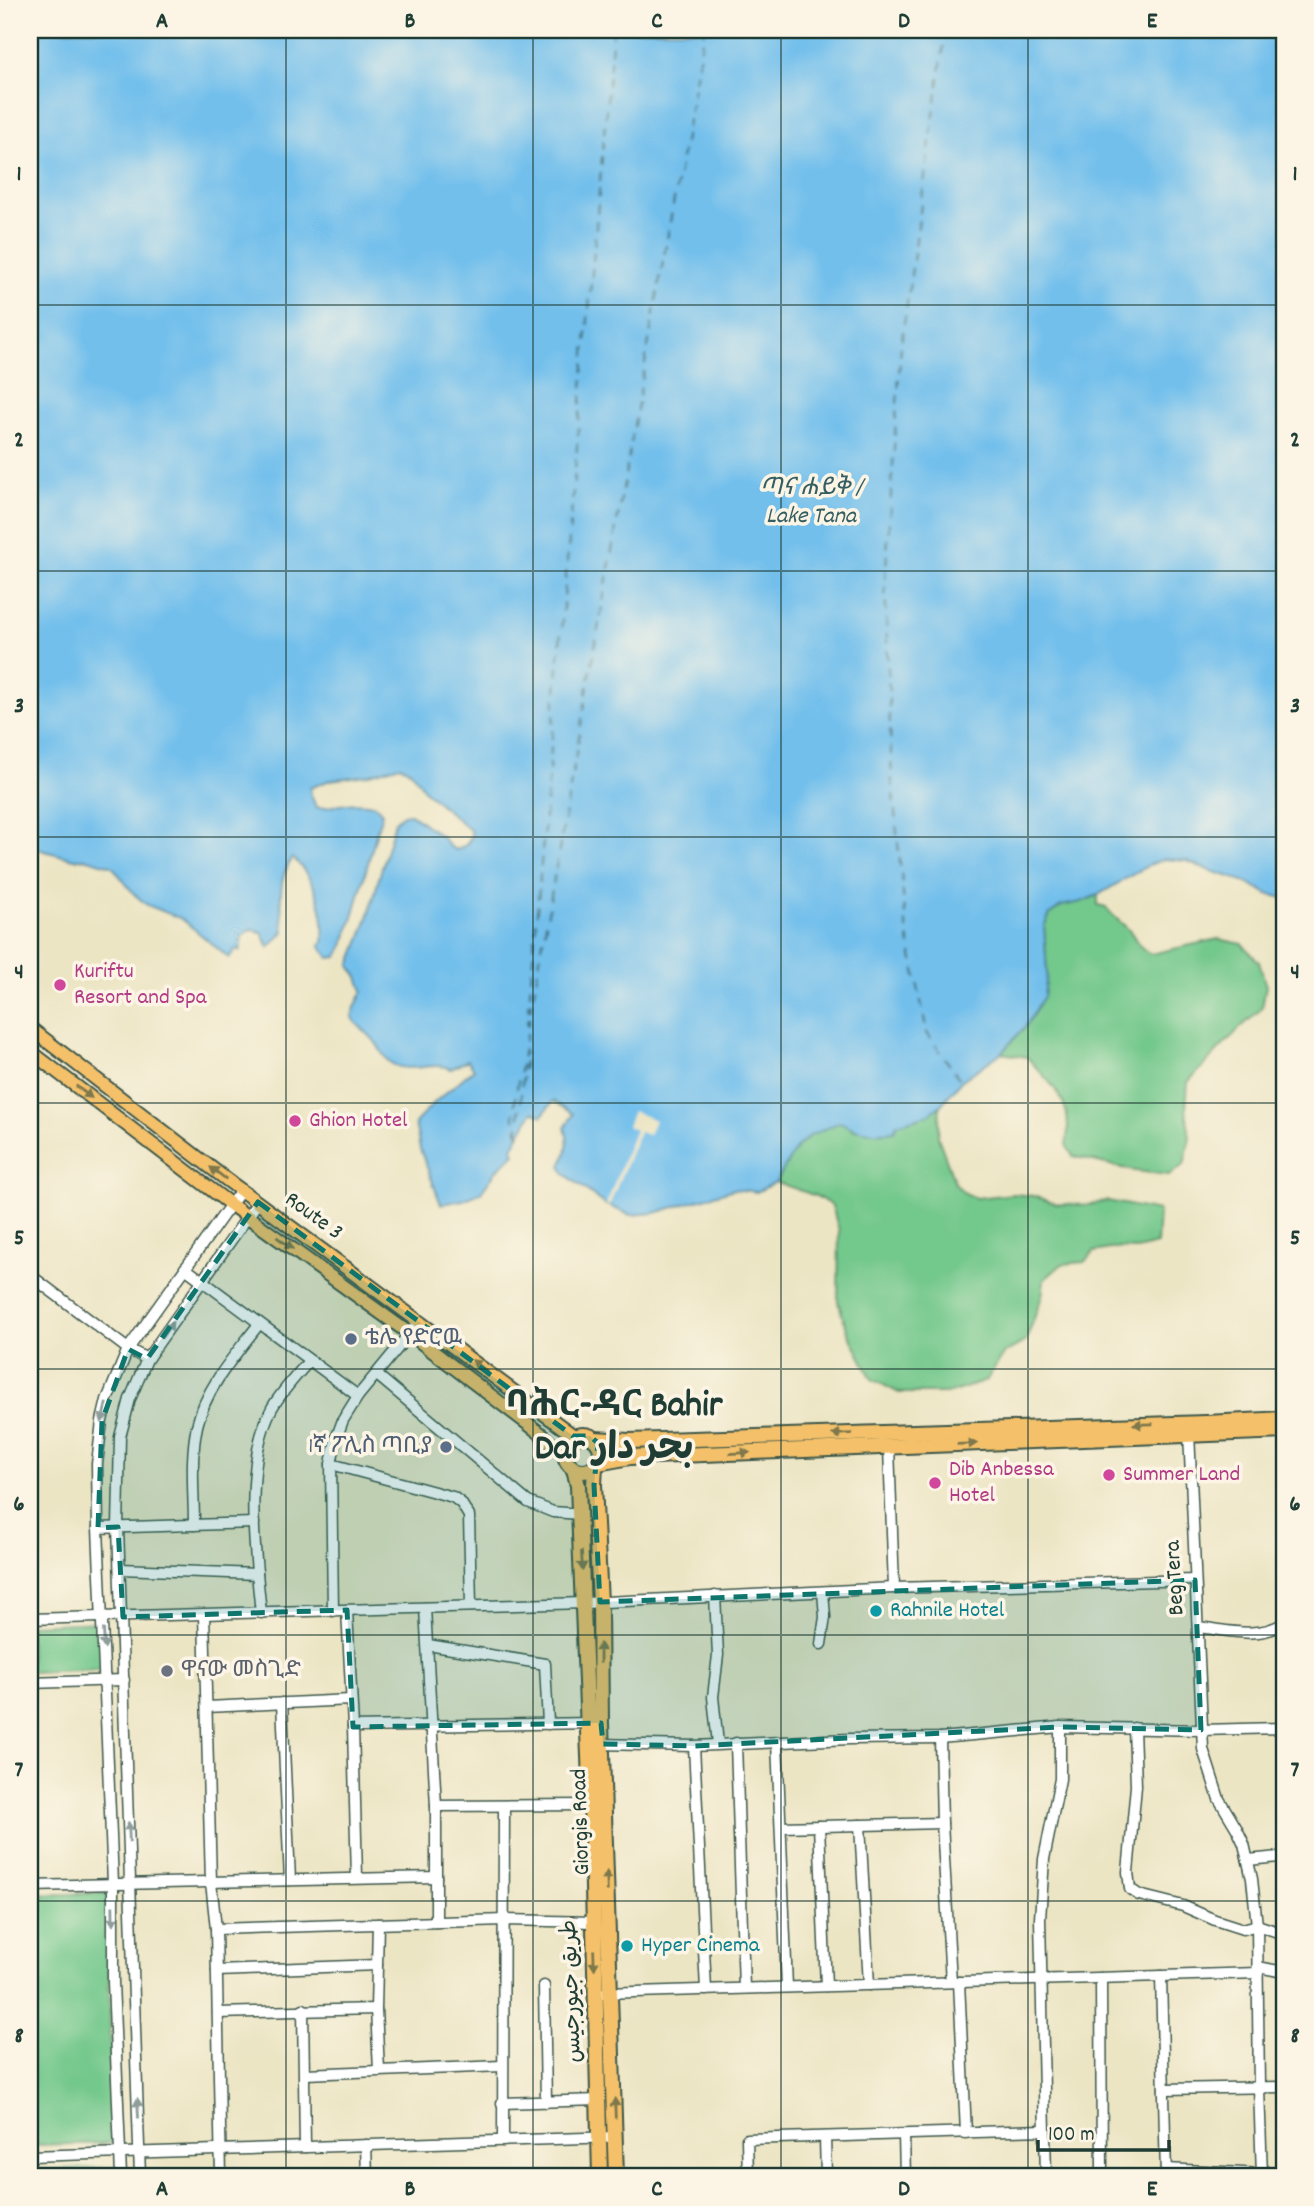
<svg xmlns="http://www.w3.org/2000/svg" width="1314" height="2206" viewBox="0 0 1314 2206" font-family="Dekko,'Playpen Sans Arabic','Noto Sans Ethiopic',sans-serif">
<rect width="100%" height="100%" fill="#fcf5e5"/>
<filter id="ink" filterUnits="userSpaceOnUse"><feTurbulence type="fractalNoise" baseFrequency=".0143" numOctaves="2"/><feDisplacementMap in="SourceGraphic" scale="14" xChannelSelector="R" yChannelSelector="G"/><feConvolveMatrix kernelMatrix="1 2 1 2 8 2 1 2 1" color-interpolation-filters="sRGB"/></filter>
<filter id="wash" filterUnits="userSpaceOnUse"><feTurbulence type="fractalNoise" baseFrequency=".00686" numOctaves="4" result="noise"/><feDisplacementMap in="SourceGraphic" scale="28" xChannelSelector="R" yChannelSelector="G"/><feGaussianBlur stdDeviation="1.57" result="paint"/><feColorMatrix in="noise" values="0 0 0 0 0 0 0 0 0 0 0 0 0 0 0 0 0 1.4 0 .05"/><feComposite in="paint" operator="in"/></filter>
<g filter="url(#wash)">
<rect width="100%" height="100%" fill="#ece5c4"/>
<!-- green -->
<g fill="#73c88c" stroke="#498260" stroke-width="2">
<path d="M 1098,895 L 1098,905 L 1106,907 C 1112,916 1120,921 1127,928 C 1139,940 1134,945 1151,954 L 1218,939 L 1242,944 L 1259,962 L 1266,986 L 1262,1008 L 1238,1030 L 1188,1082 L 1186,1109 L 1190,1138 L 1184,1165 L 1169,1175 L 1135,1171 L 1073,1156 L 1066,1145 C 1075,1102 1053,1087 1027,1057 L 1001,1053 L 1026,1026 L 1044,996 L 1047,974 L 1044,926 L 1050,914 L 1061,906 L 1081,902 Z"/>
<path d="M 940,1106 L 938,1137 L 955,1183 L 963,1192 L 976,1198 L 1013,1194 L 1034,1196 L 1057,1204 L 1088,1205 L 1108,1201 L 1159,1211 L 1157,1244 L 1137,1249 L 1115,1248 L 1094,1252 L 1084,1262 L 1062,1264 L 1044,1280 L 1042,1296 L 1026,1341 L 1004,1353 L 986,1381 L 950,1393 L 899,1393 L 872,1379 L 848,1332 L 838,1302 L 839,1231 L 832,1206 L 816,1196 L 776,1182 C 784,1171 788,1158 796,1148 C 806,1134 825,1128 840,1121 L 854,1130 L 897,1124 L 928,1115 Z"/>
<polygon points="102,1622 103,1669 30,1672 30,1625"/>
<polygon points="107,1893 113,2143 30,2145 30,1895"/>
<polygon points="120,2167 120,2176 30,2176 30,2170"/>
</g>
<!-- water -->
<path fill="#72bfec" stroke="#487e90" stroke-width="2" d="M 30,30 L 1284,30 L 1284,898 L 1268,894 L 1246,882 L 1208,870 L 1187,861 L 1164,859 L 1149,865 L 1098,895 L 1081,902 L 1061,906 L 1050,914 L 1044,926 L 1047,974 L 1044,996 L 1026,1026 L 1001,1053 L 961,1081 L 940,1106 L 928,1115 L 897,1124 L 894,1131 C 874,1134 857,1132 840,1122 L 811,1135 L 797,1147 L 776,1182 L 757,1192 L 734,1189 L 655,1213 L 630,1215 L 606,1205 L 565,1174 L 561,1166 C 567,1153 570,1142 565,1128 L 573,1114 L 553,1101 L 542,1116 L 533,1111 L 512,1148 L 515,1153 L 497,1170 L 480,1193 L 463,1200 L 441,1204 L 420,1149 L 415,1123 L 436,1101 L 474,1069 L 468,1060 L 451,1069 C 434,1060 409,1075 391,1063 C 382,1057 379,1044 371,1037 C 348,1015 348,1021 363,991 L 358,977 L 350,966 L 367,921 L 395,821 L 402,815 L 411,814 L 442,837 L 449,846 L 456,850 L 466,845 L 472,836 L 470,830 L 425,791 L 411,771 L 400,765 L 367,775 L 330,780 L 310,788 L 311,795 L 316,807 L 321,808 C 342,805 352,801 375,805 L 382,813 L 353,917 L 343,946 L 337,957 L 329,958 L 320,945 L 323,943 C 326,912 316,880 293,858 C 276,878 281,908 284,932 L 269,947 L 262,933 L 251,929 L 242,936 L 240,951 L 236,949 L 229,958 L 182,919 L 147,905 L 134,894 L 112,866 L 88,859 L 74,859 L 30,847 Z"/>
<!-- pier -->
<polygon fill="#ece5c4" points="633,1111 655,1120 649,1135 639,1132 609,1206 606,1205 635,1130 627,1126"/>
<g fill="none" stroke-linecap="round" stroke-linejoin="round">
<!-- ferry -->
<g stroke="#345e62" stroke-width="2" stroke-dasharray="9 7" stroke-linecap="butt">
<polyline points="946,30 901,345 885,583 892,783 906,924 927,1033 961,1081"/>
<polyline points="527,1026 613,30"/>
<polyline points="519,1134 519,1116 525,1053"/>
<polyline points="519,1136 514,1118 514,1105 704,30"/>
</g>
</g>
</g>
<g filter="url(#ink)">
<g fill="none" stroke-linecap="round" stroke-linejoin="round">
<defs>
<g id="minor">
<polyline points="185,1268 358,1396"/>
<polyline points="30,1275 128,1349 147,1359"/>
<polyline points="377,1375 528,1502 553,1512 580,1514"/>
<polyline points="1189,1432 1203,1749 1219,1799 1237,1829 1244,1844 1252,1879 1257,1925 1259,2088 1262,2176"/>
<polyline points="889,1447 894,1588"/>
<polyline points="331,1464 453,1497 461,1503 469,1516 471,1606"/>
<path d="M 194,1525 C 194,1493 190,1458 197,1426 C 206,1387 235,1355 259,1324"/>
<polyline points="98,1528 254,1523"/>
<polyline points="120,1569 257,1574"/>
<polyline points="715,1596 718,1655 713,1697 718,1744"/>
<polyline points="425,1608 436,1806 436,1922"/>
<polyline points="347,1610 353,1727 357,1877"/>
<polyline points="333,1611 331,1464 336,1439 343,1420 358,1396 420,1321"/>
<path d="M 261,1613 C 255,1554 243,1461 272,1408 C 282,1391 297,1375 309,1361"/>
<polyline points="204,1614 211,1882 216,1929 221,2176"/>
<polyline points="30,1619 584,1603 894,1588 1195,1580"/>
<path d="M 1198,1627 C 1227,1630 1258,1640 1284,1623"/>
<polyline points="821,1644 825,1617 823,1592"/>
<polyline points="428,1645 545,1664 548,1724"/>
<polyline points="30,1683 124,1680"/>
<polyline points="282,1703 290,1880"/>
<polyline points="207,1707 351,1700"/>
<polyline points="353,1727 594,1723"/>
<polyline points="1134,1728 1136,1786 1128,1872 1130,1889 1139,1895 1183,1906 1215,1920 1243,1929 1257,1925 1284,1934"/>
<polyline points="940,1738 942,1823 951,1982"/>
<polyline points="777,1742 787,1987"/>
<polyline points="736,1743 744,1988"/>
<polyline points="596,1744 694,1746 850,1739 940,1738 1060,1727 1201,1730 1284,1728"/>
<polyline points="694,1746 706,1990"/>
<polyline points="436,1806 591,1805"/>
<polyline points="860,1825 869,1985"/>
<polyline points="819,1826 826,1986"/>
<polyline points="781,1827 942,1823"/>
<polyline points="1248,1860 1279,1857 1284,1859"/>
<polyline points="30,1886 436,1877"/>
<polyline points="378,1924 376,2009 379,2070"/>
<polyline points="216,1929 505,1920 593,1922"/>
<polyline points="1258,1967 1284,1972"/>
<polyline points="217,1971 377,1965"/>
<polyline points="1161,1976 1166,2176"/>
<polyline points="1101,1978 1102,2176"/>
<polyline points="959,1982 966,2133"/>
<polyline points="544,1986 546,2102"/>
<polyline points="604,1993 1258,1973"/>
<polyline points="303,2009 305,2147"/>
<polyline points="218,2013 376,2009"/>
<polyline points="305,2074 502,2066"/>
<polyline points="1164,2089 1284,2087"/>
<polyline points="502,2103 599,2100"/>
<polyline points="904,2135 905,2176"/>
<polyline points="825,2137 826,2176"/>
<polyline points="503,2141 504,1806"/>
<polyline points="366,2145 367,2176"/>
<polyline points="30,2156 616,2137"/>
<polyline points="1166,2169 1262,2174 1284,2172"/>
<polyline points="121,2176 113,1982 113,1883 98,1528 97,1464 102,1421 107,1400 128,1349 241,1190"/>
<polyline points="140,2176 118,1527 120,1437 130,1399 147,1359 258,1202"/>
<polyline points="748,2176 747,2139 1045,2130"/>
<polyline points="1046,2176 1040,1919 1044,1859 1060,1779 1060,1727"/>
</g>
<g id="major">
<polyline points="30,1028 227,1180 574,1436"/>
<polyline points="30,1051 230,1204 410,1334 540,1433 564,1456"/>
</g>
<g id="highway">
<circle cx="583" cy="1453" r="18"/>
<polyline points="595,1439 629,1441 1206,1423 1284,1419"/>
<polyline points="598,1463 630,1457 1284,1431"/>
<polyline points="595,1466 594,1485 600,1602 601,1723 616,2176"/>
<polyline points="574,1469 578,1486 591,1805 600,2176"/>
</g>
</defs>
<!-- minor casing -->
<use href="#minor" stroke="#3e564a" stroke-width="13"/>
<!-- major casing -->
<use href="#major" stroke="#3e564a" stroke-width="16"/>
<!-- highway casing -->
<use href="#highway" stroke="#3e564a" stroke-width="18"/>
<!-- minor -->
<use href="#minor" stroke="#fff" stroke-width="10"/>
<!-- major -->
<use href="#major" stroke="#f4c16a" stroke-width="12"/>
<!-- highway -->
<use href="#highway" stroke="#f4c16a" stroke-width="14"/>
</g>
<!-- one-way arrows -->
<defs><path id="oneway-solid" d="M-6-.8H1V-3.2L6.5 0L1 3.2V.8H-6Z" transform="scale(1.75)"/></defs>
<g fill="#7f784c">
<use href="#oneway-solid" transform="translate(84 1092) rotate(38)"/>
<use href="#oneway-solid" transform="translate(218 1173) rotate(-143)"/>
<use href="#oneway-solid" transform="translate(285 1243) rotate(36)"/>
<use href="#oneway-solid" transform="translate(480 1366) rotate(-143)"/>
<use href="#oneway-solid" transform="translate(1143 1424) rotate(179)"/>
<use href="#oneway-solid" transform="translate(842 1434) rotate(178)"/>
<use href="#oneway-solid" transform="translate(967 1444) rotate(-2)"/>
<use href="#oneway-solid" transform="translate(740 1453) rotate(-3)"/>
<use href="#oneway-solid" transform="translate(582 1561) rotate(87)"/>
<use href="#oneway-solid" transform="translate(600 1653) rotate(-91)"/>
<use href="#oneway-solid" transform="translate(607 1881) rotate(-92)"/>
<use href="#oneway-solid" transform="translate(594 1960) rotate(88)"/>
<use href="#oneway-solid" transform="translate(615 2108) rotate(-92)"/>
</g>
<g fill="#8f9e9a">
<use href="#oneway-solid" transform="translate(167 1330) rotate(-55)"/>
<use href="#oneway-solid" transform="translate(104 1413) rotate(103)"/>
<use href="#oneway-solid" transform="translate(104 1639) rotate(87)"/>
<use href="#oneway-solid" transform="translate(129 1832) rotate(-92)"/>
<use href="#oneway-solid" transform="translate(113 1916) rotate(89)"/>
<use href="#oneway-solid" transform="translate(138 2108) rotate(-93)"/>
</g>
</g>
<!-- marked area -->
<path fill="#0f766e" fill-opacity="0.2" stroke="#0f766e" stroke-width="5" stroke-dasharray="14 9" stroke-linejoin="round" d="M 258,1202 L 573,1436 L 590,1436 L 598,1443 L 594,1485 L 600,1602 L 1195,1580 L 1201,1730 L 1060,1727 L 694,1746 L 603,1744 L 601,1723 L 353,1727 L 347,1610 L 123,1617 L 118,1527 L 98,1528 L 102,1421 L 128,1349 L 147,1359 Z"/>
<!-- grid -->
<path fill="none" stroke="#1f3d34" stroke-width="2" stroke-opacity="0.55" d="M 286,30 L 286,2176M 533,30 L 533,2176M 781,30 L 781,2176M 1028,30 L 1028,2176M 30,305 L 1284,305M 30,571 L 1284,571M 30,837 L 1284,837M 30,1103 L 1284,1103M 30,1369 L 1284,1369M 30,1635 L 1284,1635M 30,1901 L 1284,1901"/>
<!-- markers -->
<g fill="#d1479c" stroke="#fcf5e5" stroke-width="2.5">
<circle cx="60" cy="985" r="7"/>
<circle cx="295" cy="1121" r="7"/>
<circle cx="1109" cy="1475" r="7"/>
<circle cx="935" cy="1483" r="7"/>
</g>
<g fill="#5c6f8a" stroke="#fcf5e5" stroke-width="2.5">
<circle cx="351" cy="1339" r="7"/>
<circle cx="446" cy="1447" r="7"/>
</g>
<g fill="#0f9aa8" stroke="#fcf5e5" stroke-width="2.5">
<circle cx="876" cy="1611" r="7"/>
<circle cx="627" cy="1946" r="7"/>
</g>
<circle fill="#6b7280" stroke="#fcf5e5" stroke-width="2.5" cx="167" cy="1671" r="7"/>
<g text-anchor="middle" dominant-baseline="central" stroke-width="7" stroke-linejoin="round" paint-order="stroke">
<!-- hotel labels -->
<g font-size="23" fill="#b23c85" stroke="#fcf5e5" text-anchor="start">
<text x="74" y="972">Kuriftu<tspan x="74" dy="26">Resort and Spa</tspan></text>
<text x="309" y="1121">Ghion Hotel</text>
<text x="949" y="1470">Dib Anbessa<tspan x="949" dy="26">Hotel</tspan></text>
<text x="1123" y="1475">Summer Land</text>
</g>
<!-- street labels -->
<g font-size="23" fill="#1f3d34" stroke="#fcf5e5">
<text transform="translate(313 1217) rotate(36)">Route 3</text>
<text transform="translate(1176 1578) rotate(-93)">Beg Tera</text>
<text transform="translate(582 1822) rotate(-92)">Giorgis Road</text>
<text transform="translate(573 1991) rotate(-92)">طريق جيورجيس</text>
</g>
<!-- service labels -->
<g font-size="23" fill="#4e5e75" stroke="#fcf5e5" text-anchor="start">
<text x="365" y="1339">ቴሌ የድሮዉ</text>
<text x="432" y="1447" text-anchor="end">1ኛ ፖሊስ ጣቢያ</text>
</g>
<!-- culture labels -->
<g font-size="23" fill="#0d838f" stroke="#fcf5e5" text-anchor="start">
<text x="890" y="1611">Rahnile Hotel</text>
<text x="641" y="1946">Hyper Cinema</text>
</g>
<!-- worship labels -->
<g font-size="23" fill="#5b616d" stroke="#fcf5e5" text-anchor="start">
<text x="181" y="1671">ዋናው መስጊድ</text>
</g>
<!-- water labels -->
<g font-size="24" font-style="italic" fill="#345e62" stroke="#fcf5e5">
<text x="811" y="489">ጣና ሐይቅ /<tspan x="811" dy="28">Lake Tana</tspan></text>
</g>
<!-- town labels -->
<g font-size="37" font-weight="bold" fill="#1f3d34" stroke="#fcf5e5">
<text x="614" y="1407">ባሕር-ዳር Bahir<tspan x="614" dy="43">Dar بحر دار</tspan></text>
</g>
</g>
<!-- margin -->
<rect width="1314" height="2206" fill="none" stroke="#fcf5e5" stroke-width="77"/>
<!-- scale -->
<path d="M1038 2140v10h131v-10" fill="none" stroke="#1f3d34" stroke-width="3.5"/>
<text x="1048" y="2140" font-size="21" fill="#1f3d34" stroke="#fcf5e5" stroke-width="5" paint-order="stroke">100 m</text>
<rect x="38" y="38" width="1238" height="2130" fill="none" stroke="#1f3d34" stroke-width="2.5"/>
<g font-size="23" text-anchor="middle" font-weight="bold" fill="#1f3d34">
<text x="162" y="27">A</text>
<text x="410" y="27">B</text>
<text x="657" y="27">C</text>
<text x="904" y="27">D</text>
<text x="1152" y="27">E</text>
<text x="19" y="180">1</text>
<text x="1295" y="180">1</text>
<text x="19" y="446">2</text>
<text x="1295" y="446">2</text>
<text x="19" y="712">3</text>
<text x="1295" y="712">3</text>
<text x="19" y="978">4</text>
<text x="1295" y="978">4</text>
<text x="19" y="1244">5</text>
<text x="1295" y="1244">5</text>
<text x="19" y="1510">6</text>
<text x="1295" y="1510">6</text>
<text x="19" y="1776">7</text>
<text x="1295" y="1776">7</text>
<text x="19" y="2042">8</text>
<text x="1295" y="2042">8</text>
<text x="162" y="2195">A</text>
<text x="410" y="2195">B</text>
<text x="657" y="2195">C</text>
<text x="904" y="2195">D</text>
<text x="1152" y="2195">E</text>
</g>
</svg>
